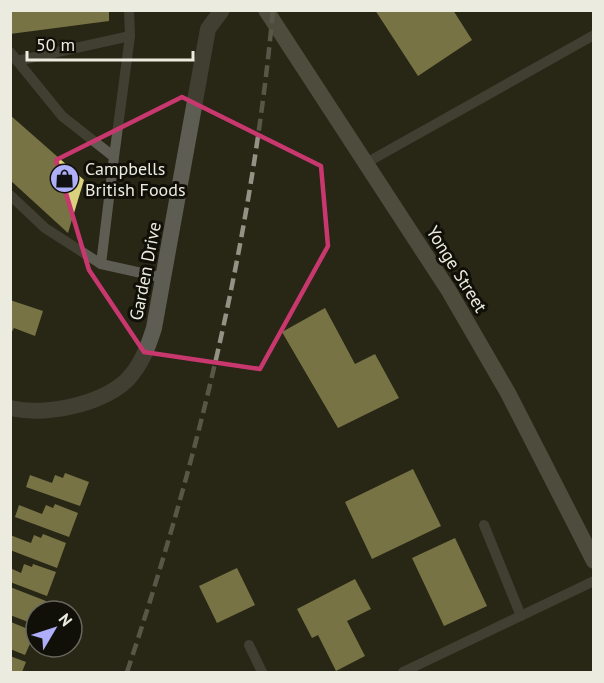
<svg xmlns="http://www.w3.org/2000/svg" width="604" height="683" viewBox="0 0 604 683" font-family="'PT Sans',sans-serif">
<rect width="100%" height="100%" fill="#282615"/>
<!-- building -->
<g fill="#d9d17d">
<polygon points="10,10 109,10 109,21 10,34"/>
<polygon points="375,10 453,10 472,40 418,76"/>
<polygon points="10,115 84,180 68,233 10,180"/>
<polygon points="10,300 43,311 35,336 14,328 10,335"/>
<polygon points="325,308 355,364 375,354 399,398 338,428 282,332"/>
<polygon points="413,469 441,526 372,559 345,502"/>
<polygon points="65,473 89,482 80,506 26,487 30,475 52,483 55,475 63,478"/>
<polygon points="55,504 78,513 69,537 15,517 19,505 42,514 46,505 53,508"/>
<polygon points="43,534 66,543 57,568 10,550 10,535 31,543 34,535 41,538"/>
<polygon points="455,538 487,606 444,626 412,558"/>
<polygon points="24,564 32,567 33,564 56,572 47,596 10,582 10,568 21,573"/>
<polygon points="237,568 255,605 217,623 199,586"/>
<polygon points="355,579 371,609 347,621 365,656 336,671 318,635 312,638 297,609"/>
<polygon points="10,587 46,601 42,611 36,611 36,625 10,615"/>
<polygon points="11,622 35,632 25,655 10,649"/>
<polygon points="10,656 26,662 22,672 10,672"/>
</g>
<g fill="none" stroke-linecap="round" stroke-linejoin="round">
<!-- service -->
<g stroke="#5d5d54" stroke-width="10">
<polyline points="10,52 62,116 114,157 101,264 164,278"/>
<polyline points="17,61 130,36"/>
<polyline points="114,157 130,36 129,10"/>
<polyline points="366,163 594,35"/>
<polyline points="10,195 45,228 101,264"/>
<polyline points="484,525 521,616"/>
<polyline points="249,645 262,672"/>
<polyline points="403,672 594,581"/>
</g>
<!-- minor -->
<path stroke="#5d5d54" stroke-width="16" d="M 10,408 C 46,416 99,405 126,381 C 141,366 148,347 154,328 L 208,29 L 222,10"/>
<!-- secondary -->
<polyline stroke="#7c7b6d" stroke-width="16" points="266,10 449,291 508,393 594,561"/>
<!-- rail -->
<path stroke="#939284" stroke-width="4.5" stroke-dasharray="12 6" stroke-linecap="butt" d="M 127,672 C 199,457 252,237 273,10"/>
</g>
<!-- marked area -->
<path d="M0 0H604V683H0ZM 182,97 L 321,166 L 328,246 L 260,369 L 144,352 L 89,270 L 56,160 Z" fill="#282615" fill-opacity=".55" fill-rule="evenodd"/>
<path fill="none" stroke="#c8386f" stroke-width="4.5" stroke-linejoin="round" d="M 182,97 L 321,166 L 328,246 L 260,369 L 144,352 L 89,270 L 56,160 Z"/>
<!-- icons -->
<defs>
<symbol id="shop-disc" viewBox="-11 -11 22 22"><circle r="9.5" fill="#aeaefa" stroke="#100f08"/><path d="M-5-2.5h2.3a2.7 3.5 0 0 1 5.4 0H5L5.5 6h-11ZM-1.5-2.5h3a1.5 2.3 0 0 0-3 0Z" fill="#111"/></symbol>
</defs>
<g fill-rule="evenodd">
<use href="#shop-disc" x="48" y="162" width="33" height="33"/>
</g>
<g text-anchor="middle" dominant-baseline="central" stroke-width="6" stroke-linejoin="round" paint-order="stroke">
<!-- poi labels -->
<g font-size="18" fill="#ebebdf" stroke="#100f08" text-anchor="start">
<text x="85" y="168">Campbells<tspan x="85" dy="21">British Foods</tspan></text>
</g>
<!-- street labels -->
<g font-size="18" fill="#ebebdf" stroke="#100f08">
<text transform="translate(457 269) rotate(58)">Yonge Street</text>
<text transform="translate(145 271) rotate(-79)">Garden Drive</text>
</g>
</g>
<!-- border -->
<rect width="604" height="683" fill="none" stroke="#ebebdf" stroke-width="24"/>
<!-- north arrow -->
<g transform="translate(54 629) rotate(51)"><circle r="28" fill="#100f08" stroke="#68675e" stroke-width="1.5"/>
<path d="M0-4.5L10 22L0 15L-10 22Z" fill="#aeaefa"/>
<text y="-9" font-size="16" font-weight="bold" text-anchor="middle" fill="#ebebdf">N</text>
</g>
<!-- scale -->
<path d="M27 51v9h166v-9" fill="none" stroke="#ebebdf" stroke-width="3"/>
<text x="36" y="51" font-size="18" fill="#ebebdf" stroke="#100f08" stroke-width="4.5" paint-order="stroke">50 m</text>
</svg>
